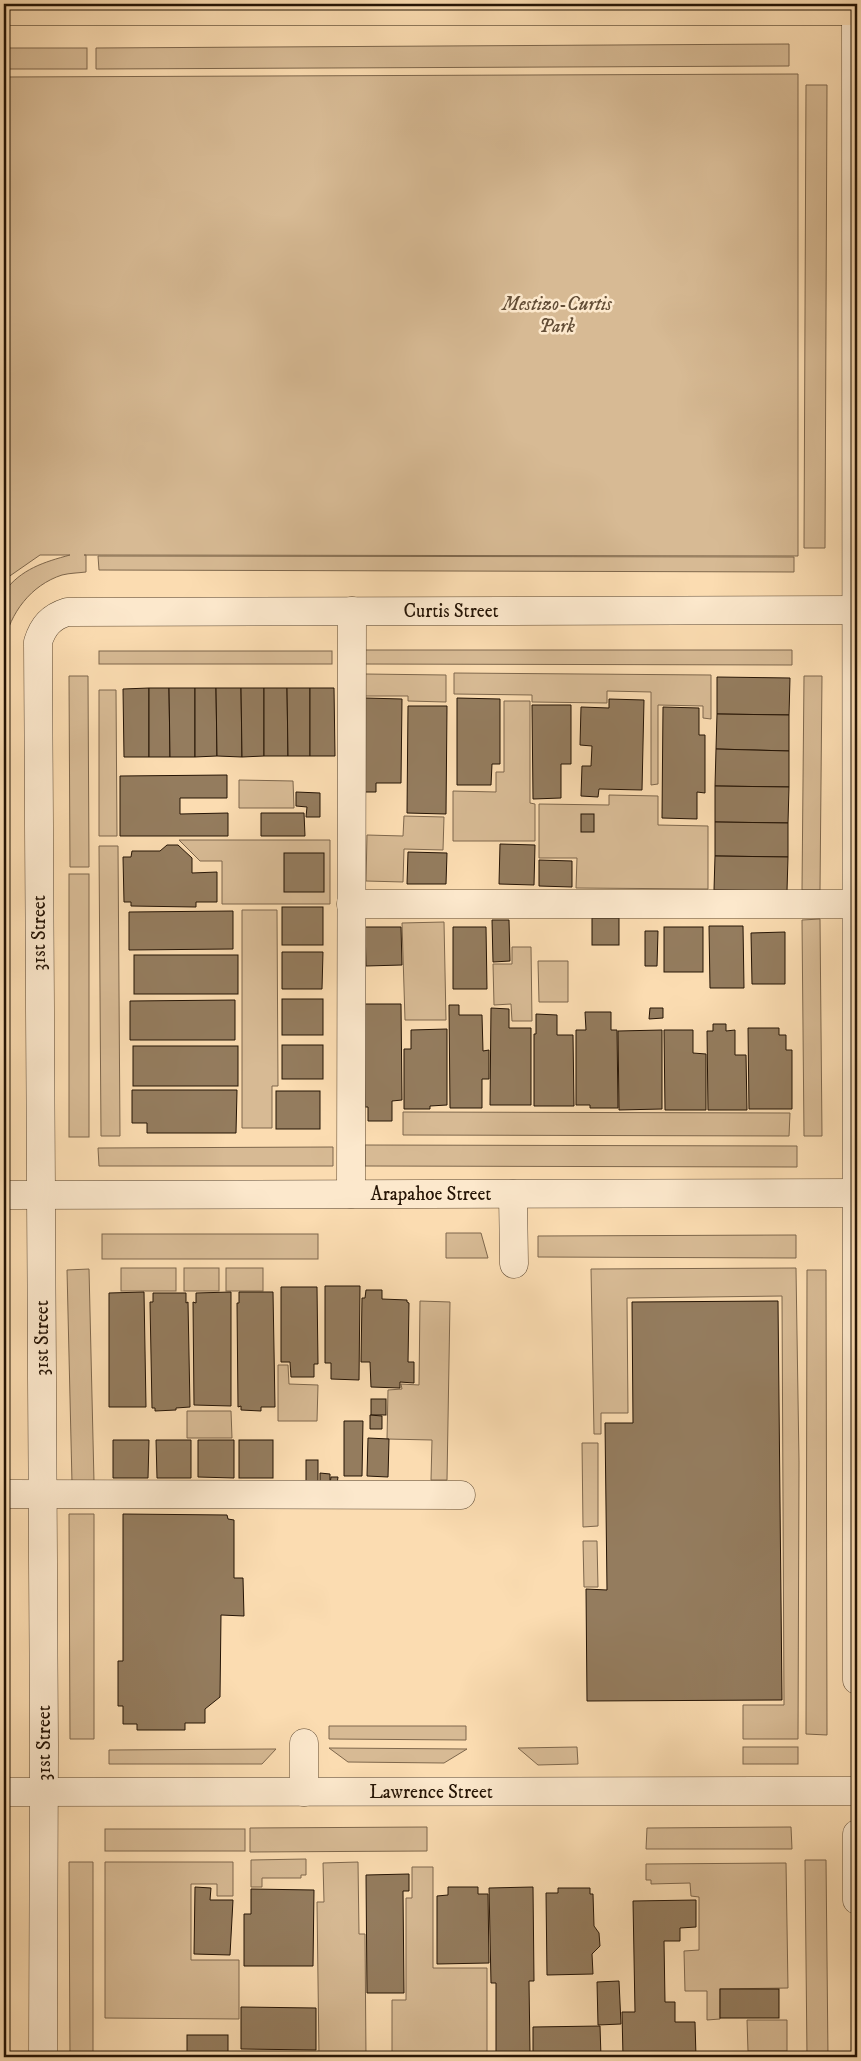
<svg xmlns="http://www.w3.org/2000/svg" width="861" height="2061" viewBox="0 0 861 2061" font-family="'IM FELL DW Pica',serif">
<rect width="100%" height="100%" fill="#fbdcb1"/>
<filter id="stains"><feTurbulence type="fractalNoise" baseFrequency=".004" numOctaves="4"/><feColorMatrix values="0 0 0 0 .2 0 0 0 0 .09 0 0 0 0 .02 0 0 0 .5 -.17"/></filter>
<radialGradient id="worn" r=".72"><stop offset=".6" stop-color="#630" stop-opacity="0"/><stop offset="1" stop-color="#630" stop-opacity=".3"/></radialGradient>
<!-- green -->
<g fill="#d7ba94" stroke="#7e674c">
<polygon points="789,44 789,66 96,69 96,48"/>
<rect x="4" y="48" width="83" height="21"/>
<path d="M 798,74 L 798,556 L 84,555 L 86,555 L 86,572 C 78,573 70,573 62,575 C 31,585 10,613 4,644 L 4,592 C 21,569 44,562 70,555 L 40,555 L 4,580 L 4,77 Z"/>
<polygon points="806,85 827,85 825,548 804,548"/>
<polygon points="98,556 794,557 794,572 99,570"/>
<polygon points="362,650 792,650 792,665 361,664"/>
<rect x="99" y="651" width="233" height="13"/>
<polygon points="454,673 711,675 711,719 703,718 703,706 658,705 658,784 651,785 651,692 607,691 607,703 532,702 532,695 454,694"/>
<polygon points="365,674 446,675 446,702 408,701 408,696 364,696"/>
<polygon points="69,676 88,676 89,867 70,867"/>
<polygon points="804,676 822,676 820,890 802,890"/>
<polygon points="4,679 7,679 7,1140 4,1139"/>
<polygon points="99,690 116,690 117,836 99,836"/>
<polygon points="504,701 530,701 530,803 535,804 535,841 453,841 453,791 496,792 496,772 504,772"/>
<polygon points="239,780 293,781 294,808 239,808"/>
<polygon points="609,795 658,796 658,825 708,826 708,889 576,888 577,858 539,858 539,804 609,805"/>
<polygon points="404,816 444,817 443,850 404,849 403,882 366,881 367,835 403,836"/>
<polygon points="179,840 330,840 330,904 222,904 222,861 200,861"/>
<polygon points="99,846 118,846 120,1136 101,1136"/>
<rect x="69" y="874" width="20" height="263"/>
<polygon points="242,910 277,910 278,1086 272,1086 272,1128 242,1128"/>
<polygon points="820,919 822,1136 804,1136 802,920"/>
<polygon points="444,922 446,1020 405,1020 402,923"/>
<polygon points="512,947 531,947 532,1021 512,1021 511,1004 494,1005 493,964 512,964"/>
<polygon points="538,961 568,961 568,1002 539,1002"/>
<polygon points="403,1112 790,1113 789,1136 403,1135"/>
<polygon points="365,1145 797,1146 797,1167 365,1166"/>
<polygon points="333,1147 333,1166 99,1166 98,1148"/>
<polygon points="446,1233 481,1233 488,1258 446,1258"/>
<rect x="102" y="1234" width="216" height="25"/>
<polygon points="796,1235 796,1258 538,1257 538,1236"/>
<polygon points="4,1257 5,1468 4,1469"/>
<rect x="121" y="1268" width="55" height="23"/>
<rect x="184" y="1268" width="35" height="23"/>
<rect x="226" y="1268" width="37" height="23"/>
<polygon points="796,1268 799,1462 798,1739 743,1739 743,1705 784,1705 782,1296 627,1298 628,1413 601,1413 601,1434 594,1434 591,1269"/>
<polygon points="89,1269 94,1482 72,1483 67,1270"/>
<polygon points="807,1270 826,1270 827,1735 806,1734"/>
<polygon points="420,1301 450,1302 447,1480 431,1480 432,1440 387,1439 388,1390 402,1389 401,1384 419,1385"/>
<polygon points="278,1365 288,1365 289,1384 318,1385 317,1421 278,1421"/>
<polygon points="187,1411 231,1411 232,1438 187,1438"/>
<polygon points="582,1443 598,1443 598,1526 583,1527"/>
<polygon points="69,1514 94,1514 94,1739 70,1739"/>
<polygon points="4,1530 6,1533 7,1740 4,1741"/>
<polygon points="583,1541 597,1541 598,1587 584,1587"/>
<polygon points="329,1726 466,1726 466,1740 329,1739"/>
<polygon points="577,1747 578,1764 538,1765 518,1748"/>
<rect x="743" y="1747" width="55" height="17"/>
<polygon points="329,1748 467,1749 444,1763 348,1762"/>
<polygon points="276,1749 262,1764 109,1764 109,1750"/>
<polygon points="427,1827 427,1851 250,1852 250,1828"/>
<polygon points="791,1827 792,1849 646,1849 647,1828"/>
<rect x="105" y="1829" width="140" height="22"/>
<polygon points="306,1859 306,1875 301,1875 301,1878 262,1878 262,1887 251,1887 251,1860"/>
<polygon points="805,1860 826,1860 828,2057 807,2057"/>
<polygon points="69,1862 93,1862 93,2057 70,2057"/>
<polygon points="105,1862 233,1862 233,1896 217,1896 217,1884 191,1884 191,1960 239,1960 239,2019 105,2018"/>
<polygon points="358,1862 359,1934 365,1934 366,2057 319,2057 317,1902 324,1902 323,1863"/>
<polygon points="786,1863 788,1988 720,1989 720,2019 707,2020 707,1991 685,1991 684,1951 699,1950 699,1897 691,1896 690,1883 651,1884 651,1880 646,1880 646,1864"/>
<polygon points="412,1867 433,1867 433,1968 487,1968 487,2057 392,2057 392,2000 406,2000 406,1898 412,1898"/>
<polygon points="4,1898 8,1898 7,1989 4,1989"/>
<polygon points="747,2020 787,2020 787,2051 748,2051"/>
<rect x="4" y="2027" width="4" height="30"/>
</g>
<!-- building -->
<g fill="#947c5e" stroke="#251405">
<polygon points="717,677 790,678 789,715 717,714"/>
<polygon points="149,688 149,757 124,757 123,689"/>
<polygon points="149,688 169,688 170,757 149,757"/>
<polygon points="169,688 195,688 195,757 170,757"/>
<polygon points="195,688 216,688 217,756 195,757"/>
<polygon points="216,688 241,688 242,757 217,756"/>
<polygon points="241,688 264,688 264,756 242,757"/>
<polygon points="264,688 287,688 288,756 264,756"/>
<polygon points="287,688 310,688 310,756 288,756"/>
<polygon points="310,688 334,688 335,756 310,756"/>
<polygon points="365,698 402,699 401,783 376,783 376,792 364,792"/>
<polygon points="457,698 500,699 500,764 492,764 491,785 457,785"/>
<polygon points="609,699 644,700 642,790 599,789 598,797 581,796 582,766 591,766 592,746 580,745 581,707 609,708"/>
<polygon points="532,705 571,705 571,764 561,764 561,798 533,799"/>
<polygon points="408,706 447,706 446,814 407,813"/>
<polygon points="663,707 699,708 699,735 705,735 705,793 697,792 697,819 662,818"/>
<polygon points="717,714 789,715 789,751 716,749"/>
<polygon points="716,749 789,751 789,787 715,786"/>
<polygon points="227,775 227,798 180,798 180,814 228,813 228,836 120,836 120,776"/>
<polygon points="715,786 789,787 788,823 715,822"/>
<polygon points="296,792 320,793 320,817 306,817 307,807 296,806"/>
<polygon points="261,813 304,813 305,836 261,836"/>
<rect x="581" y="814" width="13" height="18"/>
<polygon points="715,822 788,823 788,857 715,856"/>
<polygon points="500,844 535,845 534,885 499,884"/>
<polygon points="167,845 178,845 192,858 192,873 217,872 217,902 196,902 196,907 131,906 131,902 124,902 123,857 131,857 132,851 160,851"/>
<polygon points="408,852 447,853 446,884 407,884"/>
<rect x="284" y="853" width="40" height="39"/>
<polygon points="715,856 788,857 787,891 714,890"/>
<polygon points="539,860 572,861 572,887 539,886"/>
<rect x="282" y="907" width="41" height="38"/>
<polygon points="233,911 233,949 129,950 129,912"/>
<rect x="592" y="918" width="27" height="27"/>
<polygon points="492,920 509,920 510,961 493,962"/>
<polygon points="709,926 743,926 744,988 710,988"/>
<polygon points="365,927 401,927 402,965 366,966"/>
<polygon points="453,927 486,927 487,989 453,989"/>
<rect x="664" y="927" width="39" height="45"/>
<polygon points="645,931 658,931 657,966 645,966"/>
<polygon points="785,932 785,984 752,984 751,933"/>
<polygon points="282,952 323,952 322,989 282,989"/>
<rect x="134" y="955" width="104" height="39"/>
<rect x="282" y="999" width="41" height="36"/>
<polygon points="235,1000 235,1040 130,1040 130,1001"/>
<polygon points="364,1004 401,1004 402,1100 392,1101 392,1121 368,1121 368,1107 365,1107"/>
<polygon points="449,1005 459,1005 459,1015 482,1015 483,1051 489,1050 489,1079 482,1079 482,1108 450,1108"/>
<polygon points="491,1008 509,1009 509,1028 531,1028 531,1105 490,1105"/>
<polygon points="650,1008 663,1008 663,1018 649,1019"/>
<polygon points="585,1012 611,1012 611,1030 617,1030 618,1108 590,1108 590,1105 576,1105 576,1030 586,1030"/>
<polygon points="536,1014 557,1015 557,1035 573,1035 574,1106 534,1106 534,1034 536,1034"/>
<polygon points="713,1024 726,1024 726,1031 735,1030 735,1055 746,1055 747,1110 708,1110 707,1031 713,1031"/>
<polygon points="748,1028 779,1028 779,1035 786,1035 786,1050 792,1050 792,1109 749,1109"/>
<polygon points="447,1029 447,1105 430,1106 430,1109 404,1109 404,1049 411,1049 411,1030"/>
<polygon points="662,1030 662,1109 619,1110 618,1031"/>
<polygon points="664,1030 693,1030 693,1053 706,1054 706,1110 665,1110"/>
<rect x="282" y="1045" width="41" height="34"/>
<rect x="133" y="1046" width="105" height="40"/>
<polygon points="132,1090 237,1090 236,1133 147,1133 147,1123 132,1123"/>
<rect x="276" y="1091" width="44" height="38"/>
<polygon points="325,1286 360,1286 359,1380 331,1379 331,1363 325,1363"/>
<polygon points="281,1287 317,1287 318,1364 314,1364 314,1377 291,1377 290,1362 281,1362"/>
<polygon points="366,1290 382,1290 382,1299 407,1300 407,1302 409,1303 408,1362 414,1362 414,1383 400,1382 400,1388 371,1387 370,1362 361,1362 362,1298 365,1298"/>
<polygon points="144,1292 146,1407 109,1407 109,1293"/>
<polygon points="231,1292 231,1406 194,1405 193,1302 196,1303 196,1293"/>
<polygon points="239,1292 273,1292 275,1407 261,1407 261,1411 241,1410 241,1406 238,1407 237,1303 239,1303"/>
<polygon points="153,1293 186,1293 186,1303 188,1302 190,1407 176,1408 176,1410 155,1411 155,1408 152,1408 150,1302 153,1302"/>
<polygon points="778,1301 782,1700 587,1701 586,1589 607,1590 605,1423 633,1423 632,1302"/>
<rect x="371" y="1399" width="15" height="16"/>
<polygon points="370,1415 382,1416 382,1429 370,1429"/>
<polygon points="344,1421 363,1421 362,1476 344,1476"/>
<polygon points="368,1438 389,1439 388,1477 367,1476"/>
<polygon points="113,1440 149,1440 148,1478 113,1478"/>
<polygon points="156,1440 191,1440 191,1478 157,1478"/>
<polygon points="198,1440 234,1440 234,1478 198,1477"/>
<rect x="239" y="1440" width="34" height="38"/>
<rect x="306" y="1460" width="12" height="24"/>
<polygon points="320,1473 330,1474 330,1485 320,1484"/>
<polygon points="331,1477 338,1477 337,1484 330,1484"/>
<polygon points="123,1514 227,1515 228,1519 234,1520 234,1578 243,1578 244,1616 221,1615 220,1697 205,1709 205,1723 185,1723 185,1730 137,1730 137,1724 123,1724 123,1706 118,1706 118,1661 123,1661"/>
<polygon points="409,1874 409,1891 403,1891 404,1993 367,1993 366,1875"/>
<polygon points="195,1887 211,1888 210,1900 233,1900 230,1955 194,1954"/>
<polygon points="448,1887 478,1887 478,1894 488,1894 489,1963 437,1964 437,1896 448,1895"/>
<polygon points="533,1887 534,1981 529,1981 530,2053 496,2053 496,1983 491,1983 489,1888"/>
<polygon points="558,1888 590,1888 590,1894 593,1894 594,1926 599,1933 600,1946 592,1954 593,1974 547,1975 546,1893 558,1893"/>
<polygon points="251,1889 314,1890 313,1966 244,1966 244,1914 251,1914"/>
<polygon points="696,1900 696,1927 680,1928 680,1941 664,1941 665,2002 675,2002 675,2022 695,2022 696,2057 623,2057 622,2012 635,2012 633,1901"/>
<polygon points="619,1981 621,2024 598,2025 597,1982"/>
<rect x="720" y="1989" width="59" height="29"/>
<polygon points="241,2007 316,2008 316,2050 241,2049"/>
<polygon points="600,2026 601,2057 533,2057 533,2027"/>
<rect x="187" y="2035" width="41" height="22"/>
<rect x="748" y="2052" width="34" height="5"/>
</g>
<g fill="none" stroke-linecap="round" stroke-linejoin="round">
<defs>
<g id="minor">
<polyline points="856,4 857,1680"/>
<polyline points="351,904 857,904"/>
<polyline points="351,1194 352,611"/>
<polyline points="513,1194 514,1264"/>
<polyline points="4,1195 857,1193"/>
<polyline points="4,1494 461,1495"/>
<polyline points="304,1743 304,1792"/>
<polyline points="4,1792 857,1791"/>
<polyline points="857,1834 857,1900"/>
<path d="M 43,2057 L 44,1745 L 38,642 C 43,626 51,617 67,612 L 857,610"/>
</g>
<polyline id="major" points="4,11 857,11"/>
</defs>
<!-- minor casing -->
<use href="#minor" stroke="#5a4630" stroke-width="29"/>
<!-- major casing -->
<use href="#major" stroke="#251405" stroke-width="29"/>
<!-- minor -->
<use href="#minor" stroke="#fce8cc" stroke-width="28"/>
<!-- major -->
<use href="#major" stroke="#fbdcb1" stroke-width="28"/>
</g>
<g text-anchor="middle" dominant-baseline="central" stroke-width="5" stroke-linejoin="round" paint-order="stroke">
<!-- park labels -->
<g font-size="19" font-style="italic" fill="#634e37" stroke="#fce8cc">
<text x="557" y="304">Mestizo-Curtis<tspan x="557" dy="22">Park</tspan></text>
</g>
<!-- street labels -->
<g font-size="19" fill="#251405" stroke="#fce8cc">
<text x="451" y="611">Curtis Street</text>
<text transform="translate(39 933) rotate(-90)">31st Street</text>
<text x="431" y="1194">Arapahoe Street</text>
<text transform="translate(42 1338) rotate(-90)">31st Street</text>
<text transform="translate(44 1743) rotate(-90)">31st Street</text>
<text x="431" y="1792">Lawrence Street</text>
</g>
</g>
<!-- margin -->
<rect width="861" height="2061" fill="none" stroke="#fbdcb1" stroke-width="20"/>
<rect x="5" y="5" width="851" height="2051" fill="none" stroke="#251405" stroke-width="2.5"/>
<rect x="10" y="10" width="841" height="2041" fill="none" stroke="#251405"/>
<rect width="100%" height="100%" filter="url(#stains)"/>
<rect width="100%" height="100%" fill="url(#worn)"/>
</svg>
